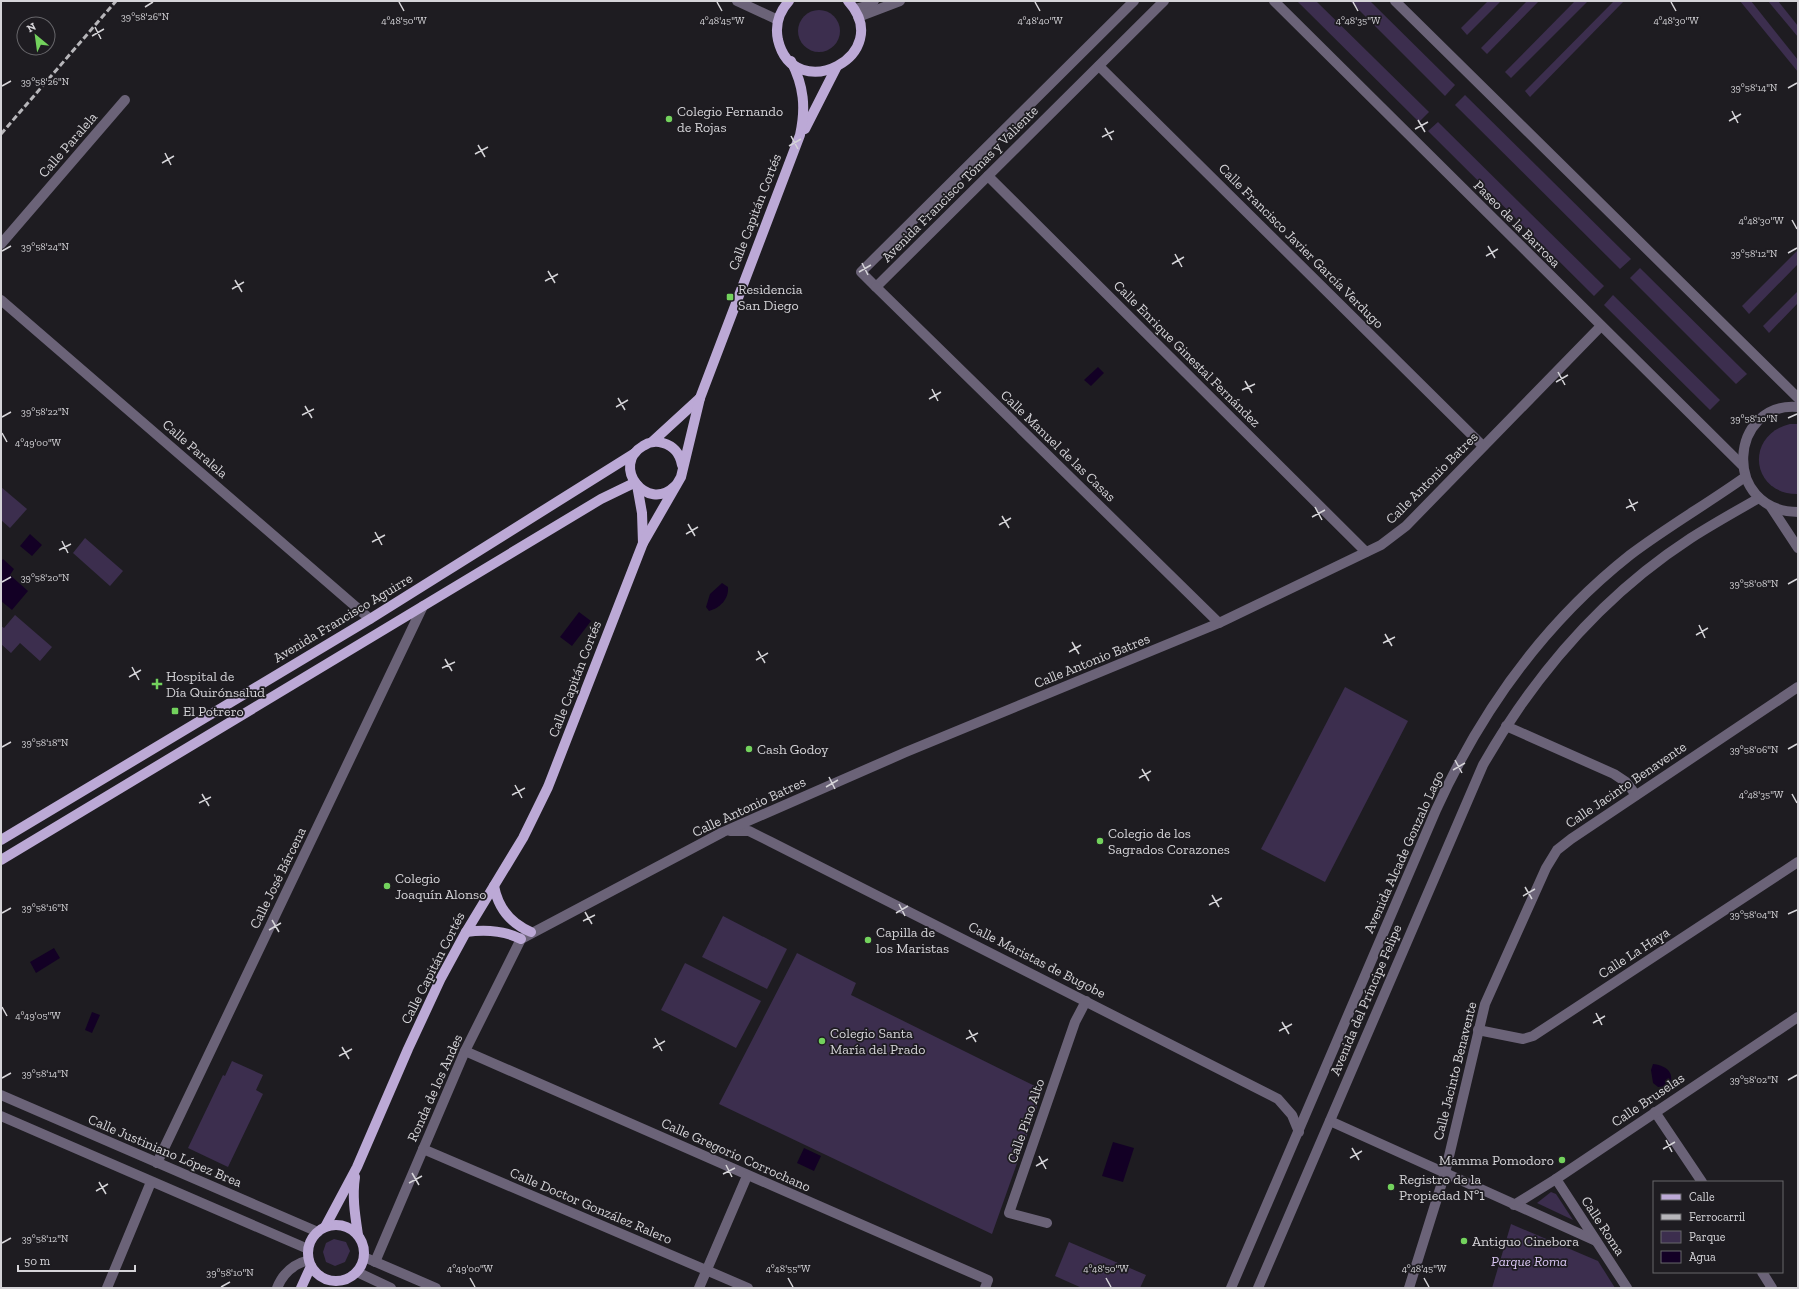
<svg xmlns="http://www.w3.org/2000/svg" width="1799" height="1289" viewBox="0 0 1799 1289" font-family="'Zilla Slab',serif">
<rect width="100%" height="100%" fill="#1e1c21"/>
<!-- green -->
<g fill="#3c2e4e">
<polygon points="1297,1 1316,1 1429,112 1419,122"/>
<polygon points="1350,1 1370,1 1455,85 1445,96"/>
<polygon points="1488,1 1501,1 1467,35 1461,28"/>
<polygon points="1527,1 1539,1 1487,54 1481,48"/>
<polygon points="1575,1 1588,1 1511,78 1505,72"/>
<polygon points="1614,1 1624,1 1530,97 1525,91"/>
<polygon points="1740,1 1751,1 1798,60 1798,72"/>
<polygon points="1768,1 1778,1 1798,26 1798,37"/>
<circle cx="819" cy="31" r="21"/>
<polygon points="1465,95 1631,259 1620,269 1455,105"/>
<polygon points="1438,122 1604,286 1594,296 1428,131"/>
<polygon points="1798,250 1798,264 1749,314 1742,306"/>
<polygon points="1640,268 1747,374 1736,384 1630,278"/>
<polygon points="1798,291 1798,303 1769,333 1763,326"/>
<polygon points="1613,295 1720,400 1710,410 1604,305"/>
<path d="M 1790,424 L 1798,424 L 1798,494 C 1751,495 1744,435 1790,424 Z"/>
<polygon points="1,487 27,509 10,528 1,520"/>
<polygon points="85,538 123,571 110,586 73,553"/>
<polygon points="15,615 52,647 40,661 20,643 11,653 1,644 1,626 4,628"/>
<polygon points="1345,687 1408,721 1325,882 1261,849"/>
<polygon points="723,916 787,949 767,989 702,957"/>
<polygon points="797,953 856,983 851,995 1043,1090 992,1234 719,1104"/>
<polygon points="685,963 761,1001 736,1048 661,1010"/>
<polygon points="232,1061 263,1075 256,1090 263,1094 228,1167 188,1148 223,1075 225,1076"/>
<polygon points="1551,1192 1556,1194 1573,1220 1537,1203"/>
<polygon points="1511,1224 1598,1261 1615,1288 1492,1288"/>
<polygon points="334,1239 346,1242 350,1251 345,1262 335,1266 326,1262 323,1252 326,1243"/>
<polygon points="1069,1242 1146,1275 1140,1288 1082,1288 1055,1276"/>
</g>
<!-- water -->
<g fill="#130025">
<polygon points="1098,367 1104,373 1091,386 1084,380"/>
<polygon points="30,534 42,545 32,556 20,546"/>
<polygon points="3,559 14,569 10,575 28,591 12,610 1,601 1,561"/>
<path d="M 722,583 L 728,587 C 729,599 720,608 709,611 L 706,607 L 710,594 Z"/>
<polygon points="579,612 591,621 572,646 560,637"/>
<polygon points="54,948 60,958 36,973 30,962"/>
<polygon points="92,1012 100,1015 92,1033 85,1030"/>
<path d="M 1653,1064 C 1663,1065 1673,1070 1671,1081 L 1667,1086 L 1658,1087 L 1653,1083 L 1651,1070 Z"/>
<polygon points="1113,1142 1134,1148 1123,1182 1102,1176"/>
<polygon points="804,1148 821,1156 814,1171 797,1163"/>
</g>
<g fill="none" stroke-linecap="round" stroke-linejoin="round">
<!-- minor -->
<g stroke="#6b6378" stroke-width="10">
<polyline points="737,1 778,20"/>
<polyline points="1134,1 861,272 876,287 1164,1"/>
<polyline points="1274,1 1742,465"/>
<polyline points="1395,1 1798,398"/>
<polyline points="855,9 866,6 874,1"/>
<polyline points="858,17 900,1"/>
<polyline points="1099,66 1483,446"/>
<polyline points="988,176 1366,552"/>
<polyline points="1,244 125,100"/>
<polyline points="876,287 1219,623"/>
<polyline points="1,300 370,619"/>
<path d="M 1798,407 C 1729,401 1721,511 1798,512"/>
<polyline points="1771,507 1798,548"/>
<polyline points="1506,726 1614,774 1626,782 1636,795"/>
<polyline points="730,831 749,831 771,842 1278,1099 1292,1115 1299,1132"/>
<polyline points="1478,1030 1523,1039 1533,1036 1798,862"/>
<polyline points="465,1051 988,1280 985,1288"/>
<polyline points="1,1095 318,1232"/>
<polyline points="1655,1112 1702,1182"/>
<polyline points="1,1116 308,1249"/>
<polyline points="1330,1121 1596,1241"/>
<polyline points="423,1149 748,1288"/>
<polyline points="157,1163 423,606"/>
<polyline points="1556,1179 1627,1288"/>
<polyline points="1514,1205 1556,1179 1798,1017"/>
<polyline points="1047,1223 1009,1213 1075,1022 1086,1001"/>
<polyline points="364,1257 436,1288"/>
<polyline points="375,1262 465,1051 521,939 723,832 906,752 1219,623 1381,545 1406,526 1601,326"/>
<polyline points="357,1272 391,1288"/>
<polyline points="1762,1272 1772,1288"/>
<polyline points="107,1288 151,1182"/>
<path d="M 277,1288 C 283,1273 293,1264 309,1260"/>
<polyline points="699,1288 747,1176"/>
<path d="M 1231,1288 L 1436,810 C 1481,711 1544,623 1630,555 C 1667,527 1707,504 1745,477"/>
<path d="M 1258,1288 L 1483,765 C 1535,674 1602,596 1691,538 C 1713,524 1736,511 1759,498"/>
<polyline points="1409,1288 1445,1173 1485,1004 1546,868 1557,850 1571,839 1798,687"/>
</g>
<!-- major -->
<g stroke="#bca9d6" stroke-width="10">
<path d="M 789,1 C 779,12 775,26 778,40 C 794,107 897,55 848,1"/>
<polyline points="805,129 836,68"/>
<polyline points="652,442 700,398"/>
<polyline points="637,485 642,513 643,543"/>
<path d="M 675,486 C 647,514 610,465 643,446 C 649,442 657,441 663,443 C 674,446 680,454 682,465"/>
<polyline points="1,840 370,619 635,453"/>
<polyline points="1,860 601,499 634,483"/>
<path d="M 494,886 C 498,908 510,923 531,932"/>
<path d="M 466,932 C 486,929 503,930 521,939"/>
<path d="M 355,1177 C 352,1197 355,1215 358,1235"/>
<circle cx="336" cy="1253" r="28"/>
<path d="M 325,1227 L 357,1167 L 408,1049 L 441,978 L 466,932 L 523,838 L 548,787 L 643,543 L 681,477 L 700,398 L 800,135 C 806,108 804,86 791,61"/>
<polyline points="301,1288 311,1266"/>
</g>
<!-- rail -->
<polyline stroke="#b7b6ba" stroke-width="3" stroke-dasharray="6 3" stroke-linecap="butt" points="1,134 116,1"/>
</g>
<!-- ticks -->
<path fill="none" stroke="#d5d4d8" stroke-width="1.5" d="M 399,2 L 404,11M 717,2 L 722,11M 1035,2 L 1040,11M 1353,2 L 1358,11M 1671,2 L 1676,11M 145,7 L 153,2M 95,27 L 101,39M 92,36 L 104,29M 2,86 L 11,81M 1788,88 L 1797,83M 1732,111 L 1738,123M 1418,120 L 1425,132M 1729,121 L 1741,114M 1105,128 L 1112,140M 1415,129 L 1428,122M 791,136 L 798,149M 1102,137 L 1114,131M 478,145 L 485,157M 789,146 L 801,139M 165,153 L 171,165M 475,154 L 488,147M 162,163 L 174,156M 1792,220 L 1797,229M 1488,246 L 1495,258M 2,251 L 11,246M 1788,253 L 1797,248M 1175,254 L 1182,267M 1486,256 L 1498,249M 862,263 L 868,275M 1172,264 L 1184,257M 548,271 L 555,283M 859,272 L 871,265M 235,280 L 242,292M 545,281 L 558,274M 232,289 L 244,282M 1558,372 L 1565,385M 1245,381 L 1252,393M 1556,382 L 1568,375M 932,389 L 938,401M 1242,390 L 1255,384M 618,398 L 625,410M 929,399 L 941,392M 305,406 L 312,418M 616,407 L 628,400M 302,415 L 314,409M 2,417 L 11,412M 1788,418 L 1797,414M 2,433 L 7,442M 1629,499 L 1635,511M 1315,507 L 1322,520M 1626,508 L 1638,502M 1002,516 L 1009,528M 1312,517 L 1325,510M 688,524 L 695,536M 999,525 L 1011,518M 375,532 L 382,545M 686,534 L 698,527M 62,541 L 68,553M 372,542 L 385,535M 59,550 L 71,544M 2,582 L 11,577M 1788,584 L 1797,579M 1699,625 L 1705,638M 1385,634 L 1392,646M 1696,635 L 1708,628M 1072,642 L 1079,654M 1383,643 L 1395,637M 758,651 L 765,663M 1069,652 L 1081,645M 445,659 L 452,671M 756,660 L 768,653M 132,667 L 139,680M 442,668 L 455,662M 129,677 L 141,670M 2,747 L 11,742M 1788,749 L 1797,744M 1455,760 L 1462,773M 1142,769 L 1149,781M 1453,770 L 1465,763M 829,777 L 835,789M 1139,778 L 1151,771M 515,785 L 522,798M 826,787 L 838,780M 202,794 L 209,806M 1792,794 L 1797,803M 512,795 L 525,788M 199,803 L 211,797M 1525,887 L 1532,899M 1212,895 L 1219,907M 1523,896 L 1535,889M 899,904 L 905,916M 1209,905 L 1222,898M 585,912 L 592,924M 2,913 L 11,908M 896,913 L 908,906M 1788,914 L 1797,910M 272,920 L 279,932M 583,921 L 595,915M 269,930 L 281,923M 2,1007 L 7,1016M 1596,1013 L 1602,1025M 1282,1022 L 1289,1034M 1593,1023 L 1605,1016M 969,1030 L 976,1042M 1279,1031 L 1292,1024M 655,1038 L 662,1051M 966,1039 L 978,1033M 342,1047 L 349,1059M 653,1048 L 665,1041M 339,1056 L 352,1049M 2,1078 L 11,1073M 1788,1080 L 1797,1075M 1666,1140 L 1672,1152M 1352,1148 L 1359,1160M 1663,1149 L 1675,1142M 1039,1156 L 1046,1169M 1350,1158 L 1362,1151M 726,1165 L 732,1177M 1036,1166 L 1048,1159M 412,1173 L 419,1185M 723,1174 L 735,1168M 99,1182 L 106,1194M 409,1183 L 422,1176M 96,1191 L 108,1184M 2,1243 L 11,1238M 470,1278 L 475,1287M 788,1278 L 793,1287M 1106,1278 L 1111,1287M 1424,1278 L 1429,1287M 221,1287 L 230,1282"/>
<!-- markers -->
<g fill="#73d25d" stroke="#1e1c21" stroke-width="1.5">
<circle cx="669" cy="119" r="4"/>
<rect x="726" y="293" width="8" height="8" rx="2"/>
<path d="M155 678h4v4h4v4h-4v4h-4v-4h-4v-4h4z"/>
<rect x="171" y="707" width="8" height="8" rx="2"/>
<circle cx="749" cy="749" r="4"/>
<circle cx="1100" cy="841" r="4"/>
<circle cx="387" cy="886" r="4"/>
<circle cx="868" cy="940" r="4"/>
<circle cx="822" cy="1041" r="4"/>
<circle cx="1562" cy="1160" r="4"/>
<circle cx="1391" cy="1187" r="4"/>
<circle cx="1464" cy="1241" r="4"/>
</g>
<g text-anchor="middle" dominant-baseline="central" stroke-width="3.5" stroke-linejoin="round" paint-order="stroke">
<!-- poi labels -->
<g font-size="14" fill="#d5d4d8" stroke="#1e1c21" text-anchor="start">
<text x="677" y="111">Colegio Fernando<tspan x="677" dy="16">de Rojas</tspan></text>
<text x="738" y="289">Residencia<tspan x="738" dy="16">San Diego</tspan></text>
<text x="166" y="676">Hospital de<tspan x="166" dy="16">Día Quirónsalud</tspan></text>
<text x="183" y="711">El Potrero</text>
<text x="757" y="749">Cash Godoy</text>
<text x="1108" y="833">Colegio de los<tspan x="1108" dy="16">Sagrados Corazones</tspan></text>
<text x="395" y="878">Colegio<tspan x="395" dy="16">Joaquín Alonso</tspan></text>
<text x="876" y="932">Capilla de<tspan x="876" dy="16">los Maristas</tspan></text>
<text x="830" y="1033">Colegio Santa<tspan x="830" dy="16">María del Prado</tspan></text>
<text x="1554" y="1160" text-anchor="end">Mamma Pomodoro</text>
<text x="1399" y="1179">Registro de la<tspan x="1399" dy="16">Propiedad Nº1</tspan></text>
<text x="1472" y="1241">Antiguo Cinebora</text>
</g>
<!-- street labels -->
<g font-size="14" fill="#d5d4d8" stroke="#1e1c21">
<text transform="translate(68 145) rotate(-49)">Calle Paralela</text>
<text transform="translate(960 184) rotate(-45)">Avenida Francisco Tómas y Valiente</text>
<text transform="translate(755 212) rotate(-69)">Calle Capitán Cortés</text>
<text transform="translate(1517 224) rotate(45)">Paseo de la Barrosa</text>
<text transform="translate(1301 246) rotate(45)">Calle Francisco Javier García Verdugo</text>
<text transform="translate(1187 354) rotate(45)">Calle Enrique Ginestal Fernández</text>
<text transform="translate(1058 446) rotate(44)">Calle Manuel de las Casas</text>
<text transform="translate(195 449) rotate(41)">Calle Paralela</text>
<text transform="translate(1432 478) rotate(-45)">Calle Antonio Batres</text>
<text transform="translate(343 618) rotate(-31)">Avenida Francisco Aguirre</text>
<text transform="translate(1092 661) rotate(-22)">Calle Antonio Batres</text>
<text transform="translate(575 679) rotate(-69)">Calle Capitán Cortés</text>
<text transform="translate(1626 785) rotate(-34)">Calle Jacinto Benavente</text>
<text transform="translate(749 807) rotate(-25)">Calle Antonio Batres</text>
<text transform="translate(1404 852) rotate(-66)">Avenida Alcade Gonzalo Lago</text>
<text transform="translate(278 878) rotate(-64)">Calle José Bárcena</text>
<text transform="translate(1634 953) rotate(-33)">Calle La Haya</text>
<text transform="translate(1037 960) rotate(27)">Calle Maristas de Bugobe</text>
<text transform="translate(433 968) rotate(-63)">Calle Capitán Cortés</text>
<text transform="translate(1366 1000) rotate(-67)">Avenida del Príncipe Felipe</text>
<text transform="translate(1455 1071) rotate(-76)">Calle Jacinto Benavente</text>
<text transform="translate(435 1088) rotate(-66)">Ronda de los Andes</text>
<text transform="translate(1648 1100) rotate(-34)">Calle Bruselas</text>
<text transform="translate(1026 1121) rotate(-71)">Calle Pino Alto</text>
<text transform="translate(165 1151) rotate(23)">Calle Justiniano López Brea</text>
<text transform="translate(736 1155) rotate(24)">Calle Gregorio Corrochano</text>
<text transform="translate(591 1206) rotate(23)">Calle Doctor González Ralero</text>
<text transform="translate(1603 1226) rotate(57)">Calle Roma</text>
</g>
<!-- park labels -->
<g font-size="14" font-style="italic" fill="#dbc8f5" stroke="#1e1c21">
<text x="1529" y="1261">Parque Roma</text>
</g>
</g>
<g font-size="10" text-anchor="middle" fill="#d5d4d8" stroke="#1e1c21" stroke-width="3.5" stroke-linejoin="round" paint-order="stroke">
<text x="145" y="20">39°58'26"N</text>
<text x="404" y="24">4°48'50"W</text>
<text x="722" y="24">4°48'45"W</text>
<text x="1040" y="24">4°48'40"W</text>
<text x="1358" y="24">4°48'35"W</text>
<text x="1676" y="24">4°48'30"W</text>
<text x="45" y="85">39°58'26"N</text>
<text x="1754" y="91">39°58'14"N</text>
<text x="1761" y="224">4°48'30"W</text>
<text x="45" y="250">39°58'24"N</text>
<text x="1754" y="257">39°58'12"N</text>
<text x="45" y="415">39°58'22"N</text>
<text x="1754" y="422">39°58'10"N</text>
<text x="38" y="446">4°49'00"W</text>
<text x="45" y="581">39°58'20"N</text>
<text x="1754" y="587">39°58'08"N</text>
<text x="45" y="746">39°58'18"N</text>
<text x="1754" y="753">39°58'06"N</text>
<text x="1761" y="798">4°48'35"W</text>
<text x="45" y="911">39°58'16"N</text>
<text x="1754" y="918">39°58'04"N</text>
<text x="38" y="1019">4°49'05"W</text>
<text x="45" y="1077">39°58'14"N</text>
<text x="1754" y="1083">39°58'02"N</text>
<text x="45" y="1242">39°58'12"N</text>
<text x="470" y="1272">4°49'00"W</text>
<text x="788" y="1272">4°48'55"W</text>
<text x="1106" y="1272">4°48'50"W</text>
<text x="1424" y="1272">4°48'45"W</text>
<text x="230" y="1276">39°58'10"N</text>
</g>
<!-- border -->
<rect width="1799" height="1289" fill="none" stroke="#d5d4d8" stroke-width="4"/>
<!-- legend -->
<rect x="1653" y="1181" width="130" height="92" fill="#1e1c21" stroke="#67666a"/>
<rect x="1661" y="1194" width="20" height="6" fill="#bca9d6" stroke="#67666a"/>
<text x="1689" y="1201" font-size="12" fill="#d5d4d8">Calle</text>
<rect x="1661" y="1214" width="20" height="6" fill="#b7b6ba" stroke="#67666a"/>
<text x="1689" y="1221" font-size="12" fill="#d5d4d8">Ferrocarril</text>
<rect x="1661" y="1231" width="20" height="12" fill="#3c2e4e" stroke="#67666a"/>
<text x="1689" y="1241" font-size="12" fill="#d5d4d8">Parque</text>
<rect x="1661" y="1251" width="20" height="12" fill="#130025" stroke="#67666a"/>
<text x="1689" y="1261" font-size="12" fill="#d5d4d8">Agua</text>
<!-- north arrow -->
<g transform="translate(36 36) rotate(331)"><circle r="19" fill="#1e1c21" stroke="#67666a"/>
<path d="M0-3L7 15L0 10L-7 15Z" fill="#73d25d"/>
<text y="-6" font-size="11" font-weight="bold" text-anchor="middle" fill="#d5d4d8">N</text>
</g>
<!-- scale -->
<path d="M18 1265v6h117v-6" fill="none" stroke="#d5d4d8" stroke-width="2"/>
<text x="24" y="1265" font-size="12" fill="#d5d4d8" stroke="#1e1c21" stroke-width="3" paint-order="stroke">50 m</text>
</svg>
